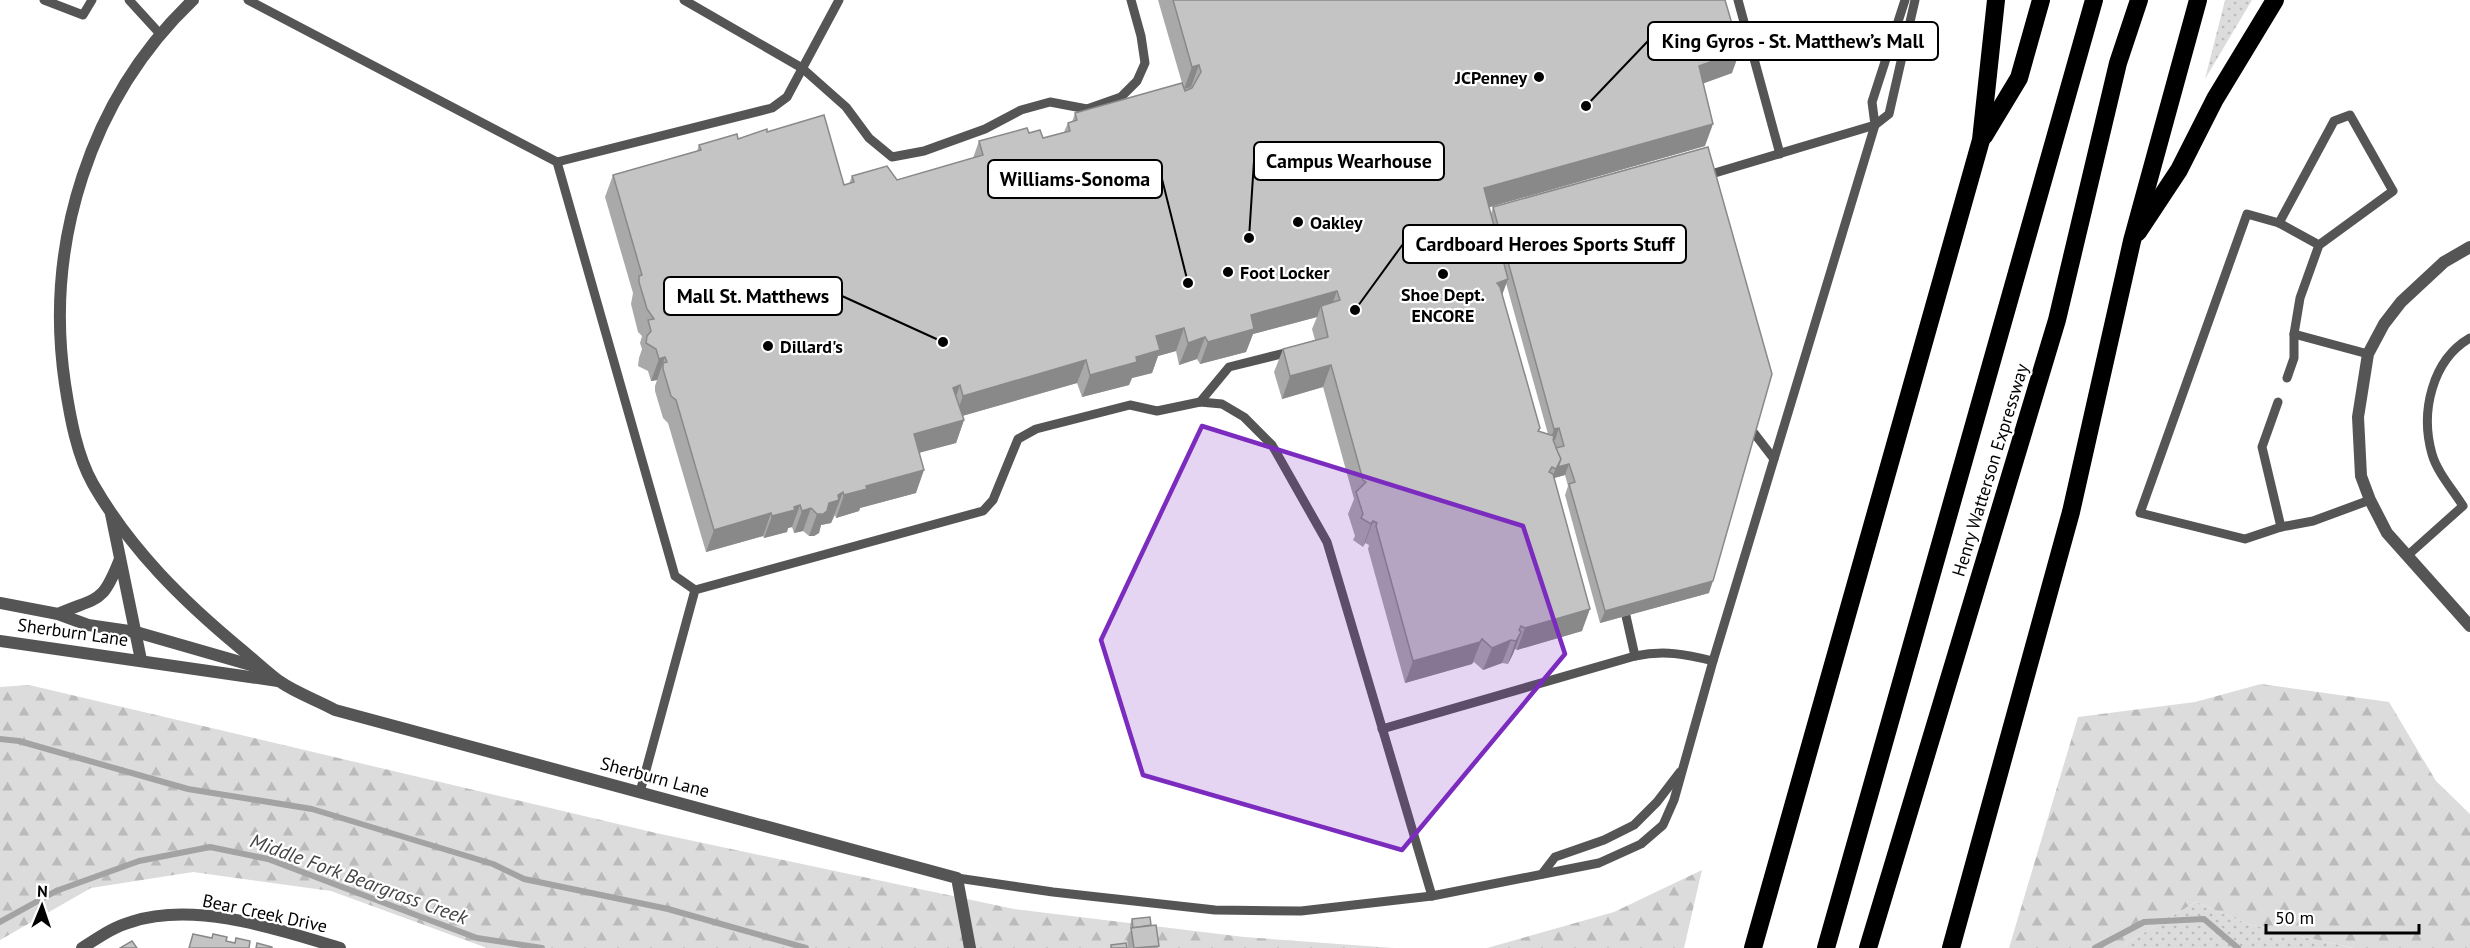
<svg xmlns="http://www.w3.org/2000/svg" width="2470" height="948" viewBox="0 0 2470 948" font-family="'PT Sans',sans-serif">
<defs>
<pattern id="grass-dots" width="8" height="8" patternUnits="userSpaceOnUse" patternTransform="scale(1.5)"><rect width="8" height="8" fill="#dcdcdc"/><path d="M2 2h.1M6 6h.1" fill="none" stroke="#bbb" stroke-width="1.8" stroke-linecap="round"/></pattern>
<pattern id="forest-firs" width="22" height="20" patternUnits="userSpaceOnUse" patternTransform="scale(1.5)"><rect width="22" height="20" fill="#dcdcdc"/><path d="M5 1l3.5 6h-7zM16 11l3.5 6h-7z" fill="#bbb"/></pattern>
</defs>
<rect width="100%" height="100%" fill="#fff"/>
<!-- grass -->
<g fill="url(#grass-dots)">
<polygon points="2225,0 2252,0 2205,79"/>
<polygon points="2196,902 2248,924 2353,948 2118,948"/>
</g>
<!-- forest -->
<g fill="url(#forest-firs)">
<polygon points="2261,684 2389,702 2436,781 2470,814 2470,948 2353,948 2248,924 2196,902 2118,948 2009,948 2078,717 2195,702"/>
<polygon points="29,685 656,833 1014,909 1244,937 1394,948 487,948 331,891 193,872 91,888 0,940 0,687"/>
<polygon points="1702,870 1684,948 1487,948 1614,912"/>
</g>
<g fill="none" stroke-linecap="round" stroke-linejoin="round">
<!-- stream -->
<g stroke="#a3a3a3" stroke-width="6">
<polyline points="0,739 19,741 188,789 312,809 493,864 524,879 668,909 806,948"/>
<polyline points="0,922 56,891 139,861 210,847 268,859 477,938 542,948"/>
<polyline points="2095,948 2144,922 2204,919 2238,948"/>
</g>
<!-- service -->
<g stroke="#555" stroke-width="9">
<polyline points="44,0 83,15 92,0"/>
<polyline points="129,0 161,35"/>
<polyline points="248,0 557,162 675,576 695,590"/>
<polyline points="684,0 802,68 846,107 869,138 892,157 924,151 985,129 1021,110 1050,102 1087,109 1121,97 1137,81 1145,63 1141,36 1131,0"/>
<polyline points="1738,0 1780,154"/>
<polyline points="557,162 772,108 787,97 839,0"/>
<polyline points="1708,175 1875,125 1889,114 1915,0"/>
<polyline points="2279,223 2247,214 2140,513 2245,539 2281,527"/>
<polyline points="2319,245 2279,223 2334,121 2350,115 2393,191 2319,245 2300,298 2294,334 2368,354"/>
<polyline points="2287,378 2294,358 2294,334"/>
<polyline points="1200,402 1229,367 1293,351"/>
<polyline points="2278,402 2262,447 2281,527 2313,521 2370,500"/>
<polyline points="1754,433 1774,459"/>
<path d="M 2407,556 L 2463,506 C 2453,490 2437,472 2432,454 C 2420,412 2432,360 2470,338"/>
<polyline points="1626,616 1635,656"/>
<path d="M 1382,729 L 1635,656 C 1664,650 1685,654 1713,661"/>
<polyline points="640,792 695,590 983,511 993,500 1018,439 1036,429 1130,405 1157,411 1200,402 1222,404 1244,417 1272,445 1327,542 1432,896"/>
<polyline points="1542,874 1555,857 1604,840 1634,825 1657,802 1680,772"/>
<polyline points="957,878 1053,892 1215,910 1301,911 1432,896 1599,863 1641,844 1663,825 1674,800 1713,661 1875,125 1872,102 1905,0"/>
</g>
<!-- minor -->
<g stroke="#555" stroke-width="12">
<path d="M 193,0 C 90,98 44,244 65,384 C 70,417 77,456 93,484 C 131,550 183,601 241,649 C 253,659 266,671 279,681 C 296,693 317,700 335,710 L 957,878 L 970,948"/>
<polyline points="2470,247 2444,262 2401,302 2384,324 2368,354 2358,417 2361,476 2370,500 2387,533 2470,626"/>
<polyline points="111,514 141,660"/>
<polyline points="0,603 58,614 88,625 136,632 258,667"/>
<path d="M 58,614 C 99,596 102,605 120,559"/>
<polyline points="0,641 278,681"/>
<path d="M 82,948 C 98,938 113,927 131,922 C 195,901 277,929 340,948"/>
</g>
<!-- motorway -->
<g stroke="#000" stroke-width="18">
<polyline points="1984,136 2019,78 2041,0"/>
<polyline points="2138,232 2179,170 2215,99 2275,0"/>
<polyline points="1753,948 1981,140 1996,0"/>
<polyline points="1826,948 2094,0"/>
<polyline points="1868,948 2057,320 2118,63 2139,0"/>
<polyline points="1951,948 2071,512 2132,241 2198,0"/>
</g>
</g>
<!-- wall -->
<g fill="#a9a9a9" fill-rule="evenodd">
<path d="M 1158,0 L 1725,0 L 1732,73 L 1703,83 L 1705,146 L 1489,207 L 1491,214 L 1493,207 L 1709,593 L 1600,623 L 1565,495 L 1568,486 L 1565,475 L 1554,478 L 1582,631 L 1517,650 L 1515,649 L 1508,664 L 1502,663 L 1483,670 L 1474,662 L 1472,664 L 1405,683 L 1368,549 L 1369,545 L 1365,543 L 1363,547 L 1353,540 L 1355,536 L 1348,514 L 1354,499 L 1323,387 L 1282,399 L 1274,372 L 1283,349 L 1315,340 L 1312,329 L 1317,317 L 1253,334 L 1246,352 L 1200,364 L 1197,359 L 1179,365 L 1176,351 L 1158,356 L 1152,373 L 1132,378 L 1129,385 L 1082,397 L 1077,383 L 962,416 L 964,420 L 956,443 L 919,453 L 916,493 L 860,508 L 859,511 L 836,518 L 835,515 L 831,523 L 821,525 L 819,533 L 814,536 L 809,536 L 803,531 L 794,533 L 792,527 L 788,528 L 787,532 L 764,538 L 763,536 L 706,552 L 668,423 L 663,418 L 655,391 L 655,386 L 657,380 L 651,381 L 648,371 L 638,366 L 639,358 L 642,349 L 640,343 L 642,336 L 638,332 L 631,304 L 633,293 L 605,197 L 613,175 L 697,151 L 699,145 L 738,139 L 767,132 L 844,185 L 849,184 L 852,176 L 897,180 L 973,158 L 979,141 L 1029,133 L 1043,138 L 1064,132 L 1068,123 L 1072,122 L 1075,113 L 1182,83 ZM 1506,283 L 1548,434 L 1538,431 L 1540,428 L 1502,294 Z"/>
<polygon points="1132,919 1151,925 1159,946 1158,948 1128,948 1127,939 1131,930 1130,925"/>
</g>
<!-- shaded-wall -->
<g fill="#898989">
<polygon points="1740,51 1732,73 1691,88 1699,66"/>
<polygon points="1199,65 1191,87 1184,89 1192,67"/>
<polygon points="1713,124 1705,146 1476,211 1484,188"/>
<polygon points="1508,279 1500,301 1497,283"/>
<polygon points="1337,291 1329,313 1321,306 1317,317 1253,334 1246,352 1200,364 1208,342 1251,315"/>
<polygon points="1184,328 1176,351 1158,356 1152,373 1132,378 1129,385 1082,397 1090,375 1156,336"/>
<polygon points="1205,337 1197,359 1179,365 1188,343"/>
<polygon points="665,357 657,380 651,381 659,359"/>
<polygon points="1086,360 1077,383 955,418 963,396"/>
<polygon points="1331,365 1323,387 1282,399 1290,376"/>
<polygon points="960,385 952,408 953,388"/>
<polygon points="964,420 956,443 906,456 914,434"/>
<polygon points="1559,428 1555,440 1550,441 1554,429"/>
<polygon points="1561,459 1569,464 1565,475 1554,478 1548,491 1556,467"/>
<polygon points="924,470 916,493 860,508 859,511 836,518 844,495 866,486"/>
<polygon points="843,492 831,523 821,525 819,533 814,536 809,536 817,514 838,495"/>
<polygon points="800,505 792,527 788,528 787,532 764,538 772,516 794,507"/>
<polygon points="811,508 803,531 794,533 802,511"/>
<polygon points="771,513 763,536 706,552 714,530"/>
<polygon points="1373,521 1365,543 1363,547 1371,524"/>
<polygon points="1713,581 1709,593 1600,623 1605,611"/>
<polygon points="1590,609 1582,631 1517,650 1525,628"/>
<polygon points="1521,626 1516,641 1521,632 1513,654 1508,664 1519,630"/>
<polygon points="1482,639 1472,664 1405,683 1413,661"/>
<polygon points="1511,640 1502,663 1483,670 1492,648"/>
</g>
<!-- building -->
<g fill="#c4c4c4" stroke="#898989" stroke-width="1.5">
<polygon points="1173,0 1725,0 1740,51 1699,66 1713,124 1484,188 1508,279 1497,283 1500,287 1540,428 1538,431 1554,436 1553,440 1561,459 1556,469 1552,467 1549,472 1553,474 1590,609 1525,628 1521,626 1519,630 1521,632 1516,641 1511,640 1492,648 1482,639 1480,642 1413,661 1376,526 1377,523 1373,521 1371,524 1361,518 1363,514 1356,492 1366,482 1363,480 1331,365 1290,376 1283,349 1328,337 1321,306 1340,300 1337,291 1251,315 1254,329 1208,342 1205,337 1188,343 1184,328 1156,336 1160,350 1136,357 1137,362 1090,375 1086,360 963,396 960,385 953,388 964,420 914,434 924,470 866,486 867,489 844,495 843,492 838,495 839,500 829,503 827,511 823,514 817,514 811,508 802,511 800,505 794,507 795,510 772,516 771,513 714,530 676,400 671,396 663,369 663,363 667,362 665,357 659,359 656,349 646,343 647,336 651,331 648,320 654,319 647,309 639,282 639,276 642,275 613,175 701,150 699,145 737,134 738,139 767,129 767,132 824,115 844,185 854,182 852,176 887,166 897,180 983,155 979,141 1027,128 1029,133 1040,130 1043,138 1070,131 1068,123 1077,120 1075,113 1182,83 1185,91 1192,88 1201,72 1199,65 1192,67"/>
<polygon points="1708,147 1772,374 1713,581 1605,611 1569,484 1575,482 1569,464 1558,467 1561,459 1556,448 1564,446 1559,428 1554,429 1493,207"/>
<polygon points="1150,917 1151,925 1133,928 1132,919"/>
<polygon points="1156,925 1159,946 1134,948 1131,928"/>
<polygon points="193,934 212,938 213,934 227,937 226,941 235,943 236,938 250,941 249,948 189,948"/>
<polygon points="132,941 137,948 120,948"/>
<polygon points="257,943 272,947 272,948 256,948"/>
<polygon points="1126,943 1127,948 1111,948 1111,945"/>
</g>
<!-- marked area -->
<path fill="#7b2cbf" fill-opacity="0.2" stroke="#7b2cbf" stroke-width="4.5" stroke-linejoin="round" d="M 1202,426 L 1523,526 L 1565,654 L 1402,850 L 1143,775 L 1101,640 Z"/>
<!-- markers -->
<g fill="#000" stroke="#fff" stroke-width="2">
<circle cx="1539" cy="77" r="6"/>
<circle cx="1298" cy="222" r="6"/>
<circle cx="1228" cy="272" r="6"/>
<circle cx="1443" cy="274" r="6"/>
<circle cx="768" cy="346" r="6"/>
</g>
<g text-anchor="middle" dominant-baseline="central" stroke-width="4.5" stroke-linejoin="round" paint-order="stroke">
<!-- poi labels -->
<g font-size="18" font-weight="bold" fill="#000" stroke="#fff" text-anchor="start">
<text x="1527" y="77" text-anchor="end">JCPenney</text>
<text x="1310" y="222">Oakley</text>
<text x="1240" y="272">Foot Locker</text>
<text x="1443" y="294" text-anchor="middle">Shoe Dept.<tspan x="1443" dy="21">ENCORE</tspan></text>
<text x="780" y="346">Dillard's</text>
</g>
<!-- street labels -->
<g font-size="18" fill="#000" stroke="#fff">
<text transform="translate(1990 470) rotate(-73)">Henry Watterson Expressway</text>
<text transform="translate(73 632) rotate(8)">Sherburn Lane</text>
<text transform="translate(655 777) rotate(15)">Sherburn Lane</text>
<text transform="translate(265 913) rotate(12)">Bear Creek Drive</text>
</g>
<!-- water labels -->
<g font-size="20" font-style="italic" fill="#444" stroke="#fff">
<text transform="translate(359 879) rotate(20)">Middle Fork Beargrass Creek</text>
</g>
</g>
<!-- callouts -->
<path fill="none" stroke="#000" stroke-width="2" d="M1586 106L1648 41M1249 238L1254 161M1188 283L1162 179M1355 310L1403 244M943 342L842 296"/>
<g fill="#000" stroke="#fff" stroke-width="2">
<circle cx="1586" cy="106" r="6"/>
<circle cx="1249" cy="238" r="6"/>
<circle cx="1188" cy="283" r="6"/>
<circle cx="1355" cy="310" r="6"/>
<circle cx="943" cy="342" r="6"/>
</g>
<g fill="#fff" stroke="#000" stroke-width="2">
<rect x="1648" y="22" width="290" height="38" rx="6"/>
<rect x="1254" y="142" width="190" height="38" rx="6"/>
<rect x="988" y="160" width="174" height="38" rx="6"/>
<rect x="1403" y="225" width="283" height="38" rx="6"/>
<rect x="664" y="277" width="178" height="38" rx="6"/>
</g>
<g font-size="20" text-anchor="middle" font-weight="bold" fill="#000">
<text x="1793" y="48">King Gyros - St. Matthew’s Mall</text>
<text x="1349" y="168">Campus Wearhouse</text>
<text x="1075" y="186">Williams-Sonoma</text>
<text x="1545" y="251">Cardboard Heroes Sports Stuff</text>
<text x="753" y="303">Mall St. Matthews</text>
</g>
<!-- north arrow -->
<g transform="translate(42 906) rotate(2)" stroke="#ffffff" stroke-width="4.5" paint-order="stroke">
<path d="M0-4.5L10 22L0 15L-10 22Z" fill="#000000"/>
<text y="-9" font-size="16" font-weight="bold" text-anchor="middle" fill="#000000">N</text>
</g>
<!-- scale -->
<path d="M2266 924v9h153v-9" fill="none" stroke="#000000" stroke-width="3"/>
<text x="2275" y="924" font-size="18" fill="#000000" stroke="#ffffff" stroke-width="4.5" paint-order="stroke">50 m</text>
</svg>
